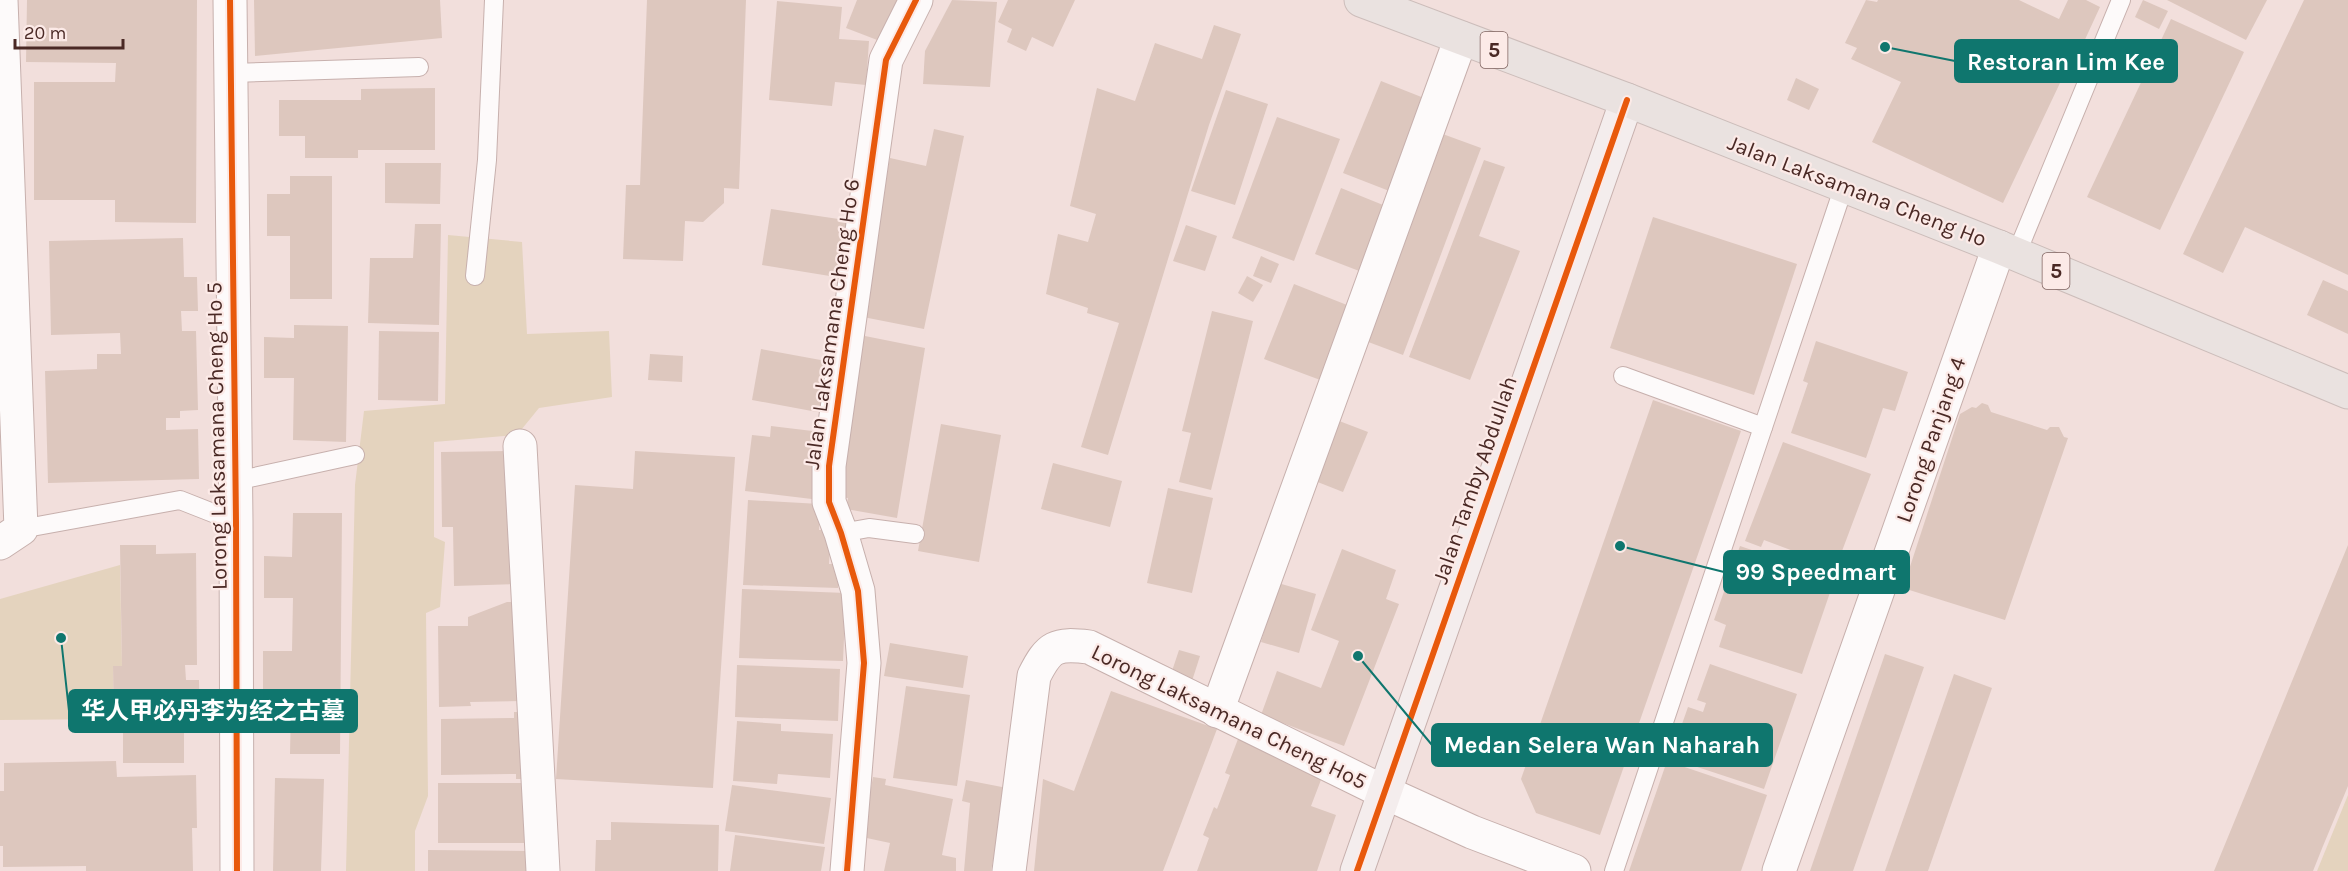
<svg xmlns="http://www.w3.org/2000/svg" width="2348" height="871" viewBox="0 0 2348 871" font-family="Karla,'Noto Sans SC',sans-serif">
<rect width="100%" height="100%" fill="#f2dfdc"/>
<!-- green -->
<g fill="#e4d3be">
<polygon points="448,235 522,242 527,334 609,331 612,397 539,408 517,435 434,442 434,537 445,542 440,607 426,613 428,796 415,831 415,871 346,871 355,485 364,411 445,404"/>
<polygon points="120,565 122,666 113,666 114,719 0,720 0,599"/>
<polygon points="2348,795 2348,871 2317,871"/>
</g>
<!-- building -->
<g fill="#ddc7be">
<polygon points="27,0 197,0 196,223 115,222 115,200 34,200 34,82 115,82 116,63 26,62"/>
<polygon points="254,0 440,0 442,38 255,56"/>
<polygon points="647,0 746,0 739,189 724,188 724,203 703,222 685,221 683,261 623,259 626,185 640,185"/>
<polygon points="857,0 903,0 885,43 846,28"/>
<polygon points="952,0 997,2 990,87 923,84 925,51"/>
<polygon points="1008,0 1075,0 1053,47 1032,37 1026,51 1007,42 1012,29 998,22"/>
<polygon points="1866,0 1877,2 1878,0 2019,0 2059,19 2068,0 2086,0 2100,7 2082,46 2078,45 2003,203 1872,142 1901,82 1851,59 1857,48 1845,43"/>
<polygon points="2143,0 2168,11 2159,29 2135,17"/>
<polygon points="2167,0 2267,0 2246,40"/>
<polygon points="2304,0 2348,0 2348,275 2245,227 2223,273 2183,254"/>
<polygon points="777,1 842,7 839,39 869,41 866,85 835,82 832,106 769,100"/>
<polygon points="2171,19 2244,52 2160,230 2087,197"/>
<polygon points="1214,25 1241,34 1209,125 1108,455 1081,447 1119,323 1087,313 1088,308 1046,294 1058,234 1088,242 1096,214 1070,206 1097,88 1135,101 1155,43 1202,59"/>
<polygon points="1796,78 1819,89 1809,110 1787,100"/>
<polygon points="1381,81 1434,102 1397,194 1343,173"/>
<polygon points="435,88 435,150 358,150 358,158 305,158 305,136 279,136 279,100 361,100 361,89"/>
<polygon points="1226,90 1268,104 1235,205 1191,191"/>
<polygon points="1277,117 1340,139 1294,261 1232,238"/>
<polygon points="934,129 964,136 924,329 858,316 890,158 926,166"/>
<polygon points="1440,133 1481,148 1403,355 1363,340"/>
<polygon points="1484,160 1505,167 1479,236 1520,251 1470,380 1409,357"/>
<polygon points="385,163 441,163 440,204 385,203"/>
<polygon points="290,176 332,176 332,299 290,299 290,236 267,236 267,194 290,194"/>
<polygon points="1341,188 1393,209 1367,274 1315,254"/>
<polygon points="771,209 852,221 842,278 762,265"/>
<polygon points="1653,217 1797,264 1754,395 1610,348"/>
<polygon points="415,224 441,224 439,325 368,323 370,258 413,258"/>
<polygon points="1186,225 1217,236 1205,271 1173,261"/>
<polygon points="183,238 184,277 197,277 198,311 181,311 182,331 196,331 198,410 180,411 180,418 166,418 166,430 198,429 199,479 48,483 45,371 97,369 97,354 121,354 120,333 51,335 49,241"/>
<polygon points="1261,256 1279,264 1271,283 1253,276"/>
<polygon points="1247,276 1263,285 1253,302 1238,293"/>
<polygon points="2323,280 2348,291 2348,334 2307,315"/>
<polygon points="1294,284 1352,307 1323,381 1264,359"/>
<polygon points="1212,311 1253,321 1211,490 1179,482 1191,433 1182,431"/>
<polygon points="294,325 348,326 346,442 293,440 294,378 264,378 264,337 294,338"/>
<polygon points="379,331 439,332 438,401 378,400"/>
<polygon points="855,334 925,348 897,518 846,509 848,498 834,497"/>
<polygon points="1816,341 1908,372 1895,411 1883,408 1866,458 1791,433 1808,383 1803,381"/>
<polygon points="761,349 837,363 828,414 752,400"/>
<polygon points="650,354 683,356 682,382 648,380"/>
<polygon points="1653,400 1741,431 1600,835 1536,813 1521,779"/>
<polygon points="1982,403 1988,405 1991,412 2047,430 2050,427 2059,427 2064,437 2068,438 2005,620 1903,588 1960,414 1972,407 1976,408"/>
<polygon points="1334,419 1368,432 1343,492 1310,479"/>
<polygon points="941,424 1001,435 979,562 918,551"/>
<polygon points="771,426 829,433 820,500 745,491 752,435 770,437"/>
<polygon points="1783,442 1871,474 1836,567 1764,540 1761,547 1745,541"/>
<polygon points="513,451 515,584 454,586 453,527 442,527 441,452"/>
<polygon points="635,451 735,457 713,788 556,779 575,485 633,489"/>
<polygon points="1053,463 1122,481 1110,527 1041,509"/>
<polygon points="1168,488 1213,498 1192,593 1147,583"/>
<polygon points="748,500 820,504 819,530 831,530 829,564 839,564 838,588 743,585"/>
<polygon points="293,513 342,513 340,754 290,754 291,705 263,705 263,651 292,651 293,598 264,598 264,556 292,557"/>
<polygon points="120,545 156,545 156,554 196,553 197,665 185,665 186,680 199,680 200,724 184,724 184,763 123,763 123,725 114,725 113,666 122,666"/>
<polygon points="2348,545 2348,786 2323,846 2313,871 2214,871"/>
<polygon points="1740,546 1835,578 1802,674 1719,647 1726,625 1714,620"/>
<polygon points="1342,549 1396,570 1386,599 1399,604 1344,746 1261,715 1277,671 1321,688 1339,641 1311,630"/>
<polygon points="1278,583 1316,594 1299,653 1261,642"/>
<polygon points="742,589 846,593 843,661 739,658"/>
<polygon points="507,602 520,602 522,701 470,702 471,706 439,707 438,626 468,626 468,617"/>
<polygon points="890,643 968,656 963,688 884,676"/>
<polygon points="1179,650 1200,656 1191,684 1170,677"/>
<polygon points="1885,654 1924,667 1853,871 1810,871"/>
<polygon points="1710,664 1797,694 1764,789 1670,758 1688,707 1703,712 1706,703 1697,700"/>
<polygon points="737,665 840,669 838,721 735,717"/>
<polygon points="1954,674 1992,688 1928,871 1885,871"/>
<polygon points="906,686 970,695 957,786 893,778"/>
<polygon points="1111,691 1217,729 1163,871 1034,871 1043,779 1074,791"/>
<polygon points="514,712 530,712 531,779 516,779 516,774 441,775 441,719 514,718"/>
<polygon points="737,721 781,724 781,731 833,734 830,778 778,774 777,784 733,781"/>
<polygon points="1238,739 1324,772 1311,806 1336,815 1317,871 1197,871 1209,838 1203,835 1214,807 1217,809 1230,775 1225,773"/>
<polygon points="116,761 117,777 196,775 197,828 192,828 193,871 86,871 86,866 3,867 3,846 0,846 0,791 4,791 4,763"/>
<polygon points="1667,761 1767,795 1741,871 1629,871"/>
<polygon points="873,777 886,779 885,785 953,799 942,855 956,858 956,871 884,871 890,843 862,837"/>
<polygon points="275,778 324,779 321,871 273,871"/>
<polygon points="966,780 1007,788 991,871 964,871 970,803 962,801"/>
<polygon points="438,783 533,783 532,843 438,843"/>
<polygon points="732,785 831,798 824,844 725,831"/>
<polygon points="611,822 719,825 718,871 595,871 596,840 611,840"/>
<polygon points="735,835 825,847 821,871 730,871"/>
<polygon points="428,850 528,851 528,871 428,871"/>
</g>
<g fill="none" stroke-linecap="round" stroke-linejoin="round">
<defs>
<g id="lane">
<polyline points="231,73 419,67"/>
<polyline points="2016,255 2121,0"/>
<polyline points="475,276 487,160 494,0"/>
<polyline points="1623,376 1763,427"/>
<polyline points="236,481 355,455"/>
<polyline points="21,529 180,500 236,522"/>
<polyline points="841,533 869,528 915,534"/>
<polyline points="1614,871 1844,186"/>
</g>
<g id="street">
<polyline points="230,0 236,522 237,871"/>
<polyline points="520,446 543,871"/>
<polyline points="0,543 21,529 1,0"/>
<polyline points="1217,711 1461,38"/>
<polyline points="847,871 864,663 858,591 841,533 829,502 829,466 886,60 916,0"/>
<path d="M 1009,871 L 1034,676 C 1049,646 1056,643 1089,647 L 1384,792 L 1472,832 L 1574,871"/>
<polyline points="1779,871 1999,247"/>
</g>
<polyline id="secondary" points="1357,871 1627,100"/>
<polyline id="primary" points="1361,0 1627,100 1999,247 2348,392"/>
</defs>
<!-- lane casing -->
<use href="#lane" stroke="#c7b0ad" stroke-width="20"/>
<!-- street casing -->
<use href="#street" stroke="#c7b0ad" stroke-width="35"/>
<!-- secondary casing -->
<use href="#secondary" stroke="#c7b0ad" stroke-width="35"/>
<!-- primary casing -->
<use href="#primary" stroke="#ccbdba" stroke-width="35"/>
<!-- lane -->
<use href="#lane" stroke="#fdfafa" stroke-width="18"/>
<!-- street -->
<use href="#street" stroke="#fdfafa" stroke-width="33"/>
<!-- secondary -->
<use href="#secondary" stroke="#f4eded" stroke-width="33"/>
<!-- primary -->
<use href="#primary" stroke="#eae2e0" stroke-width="33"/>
<defs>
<g id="cycleway">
<polyline points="230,0 236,522 237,871"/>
<polyline points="847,871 864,663 858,591 841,533 829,502 829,466 886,60 916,0"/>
<polyline points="1357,871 1627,100"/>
</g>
</defs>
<!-- cycleway casing -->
<use href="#cycleway" stroke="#fceae7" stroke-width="10"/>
<!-- cycleway -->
<use href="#cycleway" stroke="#e8590c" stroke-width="6"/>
</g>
<g text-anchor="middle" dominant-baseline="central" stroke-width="4.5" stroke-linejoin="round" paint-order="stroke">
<!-- shield labels -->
<g fill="#fceae7" stroke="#7f635f" stroke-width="1.5">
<rect x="1480.5" y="32" width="27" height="36" rx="4.5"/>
<rect x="2042.5" y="253" width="27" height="36" rx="4.5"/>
</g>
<g font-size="21" font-weight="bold" fill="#4a2925">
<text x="1494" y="50">5</text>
<text x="2056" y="271">5</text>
</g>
<!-- street labels -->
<g font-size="22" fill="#4a2925" stroke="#fceae7">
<text transform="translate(1857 191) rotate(21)">Jalan Laksamana Cheng Ho</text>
<text transform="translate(832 324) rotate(-82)">Jalan Laksamana Cheng Ho 6</text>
<text transform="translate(217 436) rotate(-91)">Lorong Laksamana Cheng Ho 5</text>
<text transform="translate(1931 440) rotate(-71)">Lorong Panjang 4</text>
<text transform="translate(1475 480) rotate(-71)">Jalan Tamby Abdullah</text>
<text transform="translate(1229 717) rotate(26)">Lorong Laksamana Cheng Ho5</text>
</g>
</g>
<!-- callouts -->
<path fill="none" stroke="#0f766e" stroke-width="2" d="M1885 47L1955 61M1620 546L1724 572M61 638L69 711M1358 656L1432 745"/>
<g fill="#0f766e" stroke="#fceae7" stroke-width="2">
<circle cx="1885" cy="47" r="6"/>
<circle cx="1620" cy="546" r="6"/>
<circle cx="61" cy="638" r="6"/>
<circle cx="1358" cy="656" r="6"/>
</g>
<g fill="#0f766e" stroke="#0f766e" stroke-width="2">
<rect x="1955" y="40" width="222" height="42" rx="6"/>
<rect x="1724" y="551" width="185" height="42" rx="6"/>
<rect x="69" y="690" width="288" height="42" rx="6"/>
<rect x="1432" y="724" width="340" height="42" rx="6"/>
</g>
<g font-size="24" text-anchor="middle" font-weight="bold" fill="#fff">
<text x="2066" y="70">Restoran Lim Kee</text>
<text x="1816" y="580">99 Speedmart</text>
<text x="213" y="719">华人甲必丹李为经之古墓</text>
<text x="1602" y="753">Medan Selera Wan Naharah</text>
</g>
<!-- scale -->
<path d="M15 39v9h108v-9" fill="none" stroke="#4a2925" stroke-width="3"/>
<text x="24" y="39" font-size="18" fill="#4a2925" stroke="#fceae7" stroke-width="4.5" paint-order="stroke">20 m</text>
</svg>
